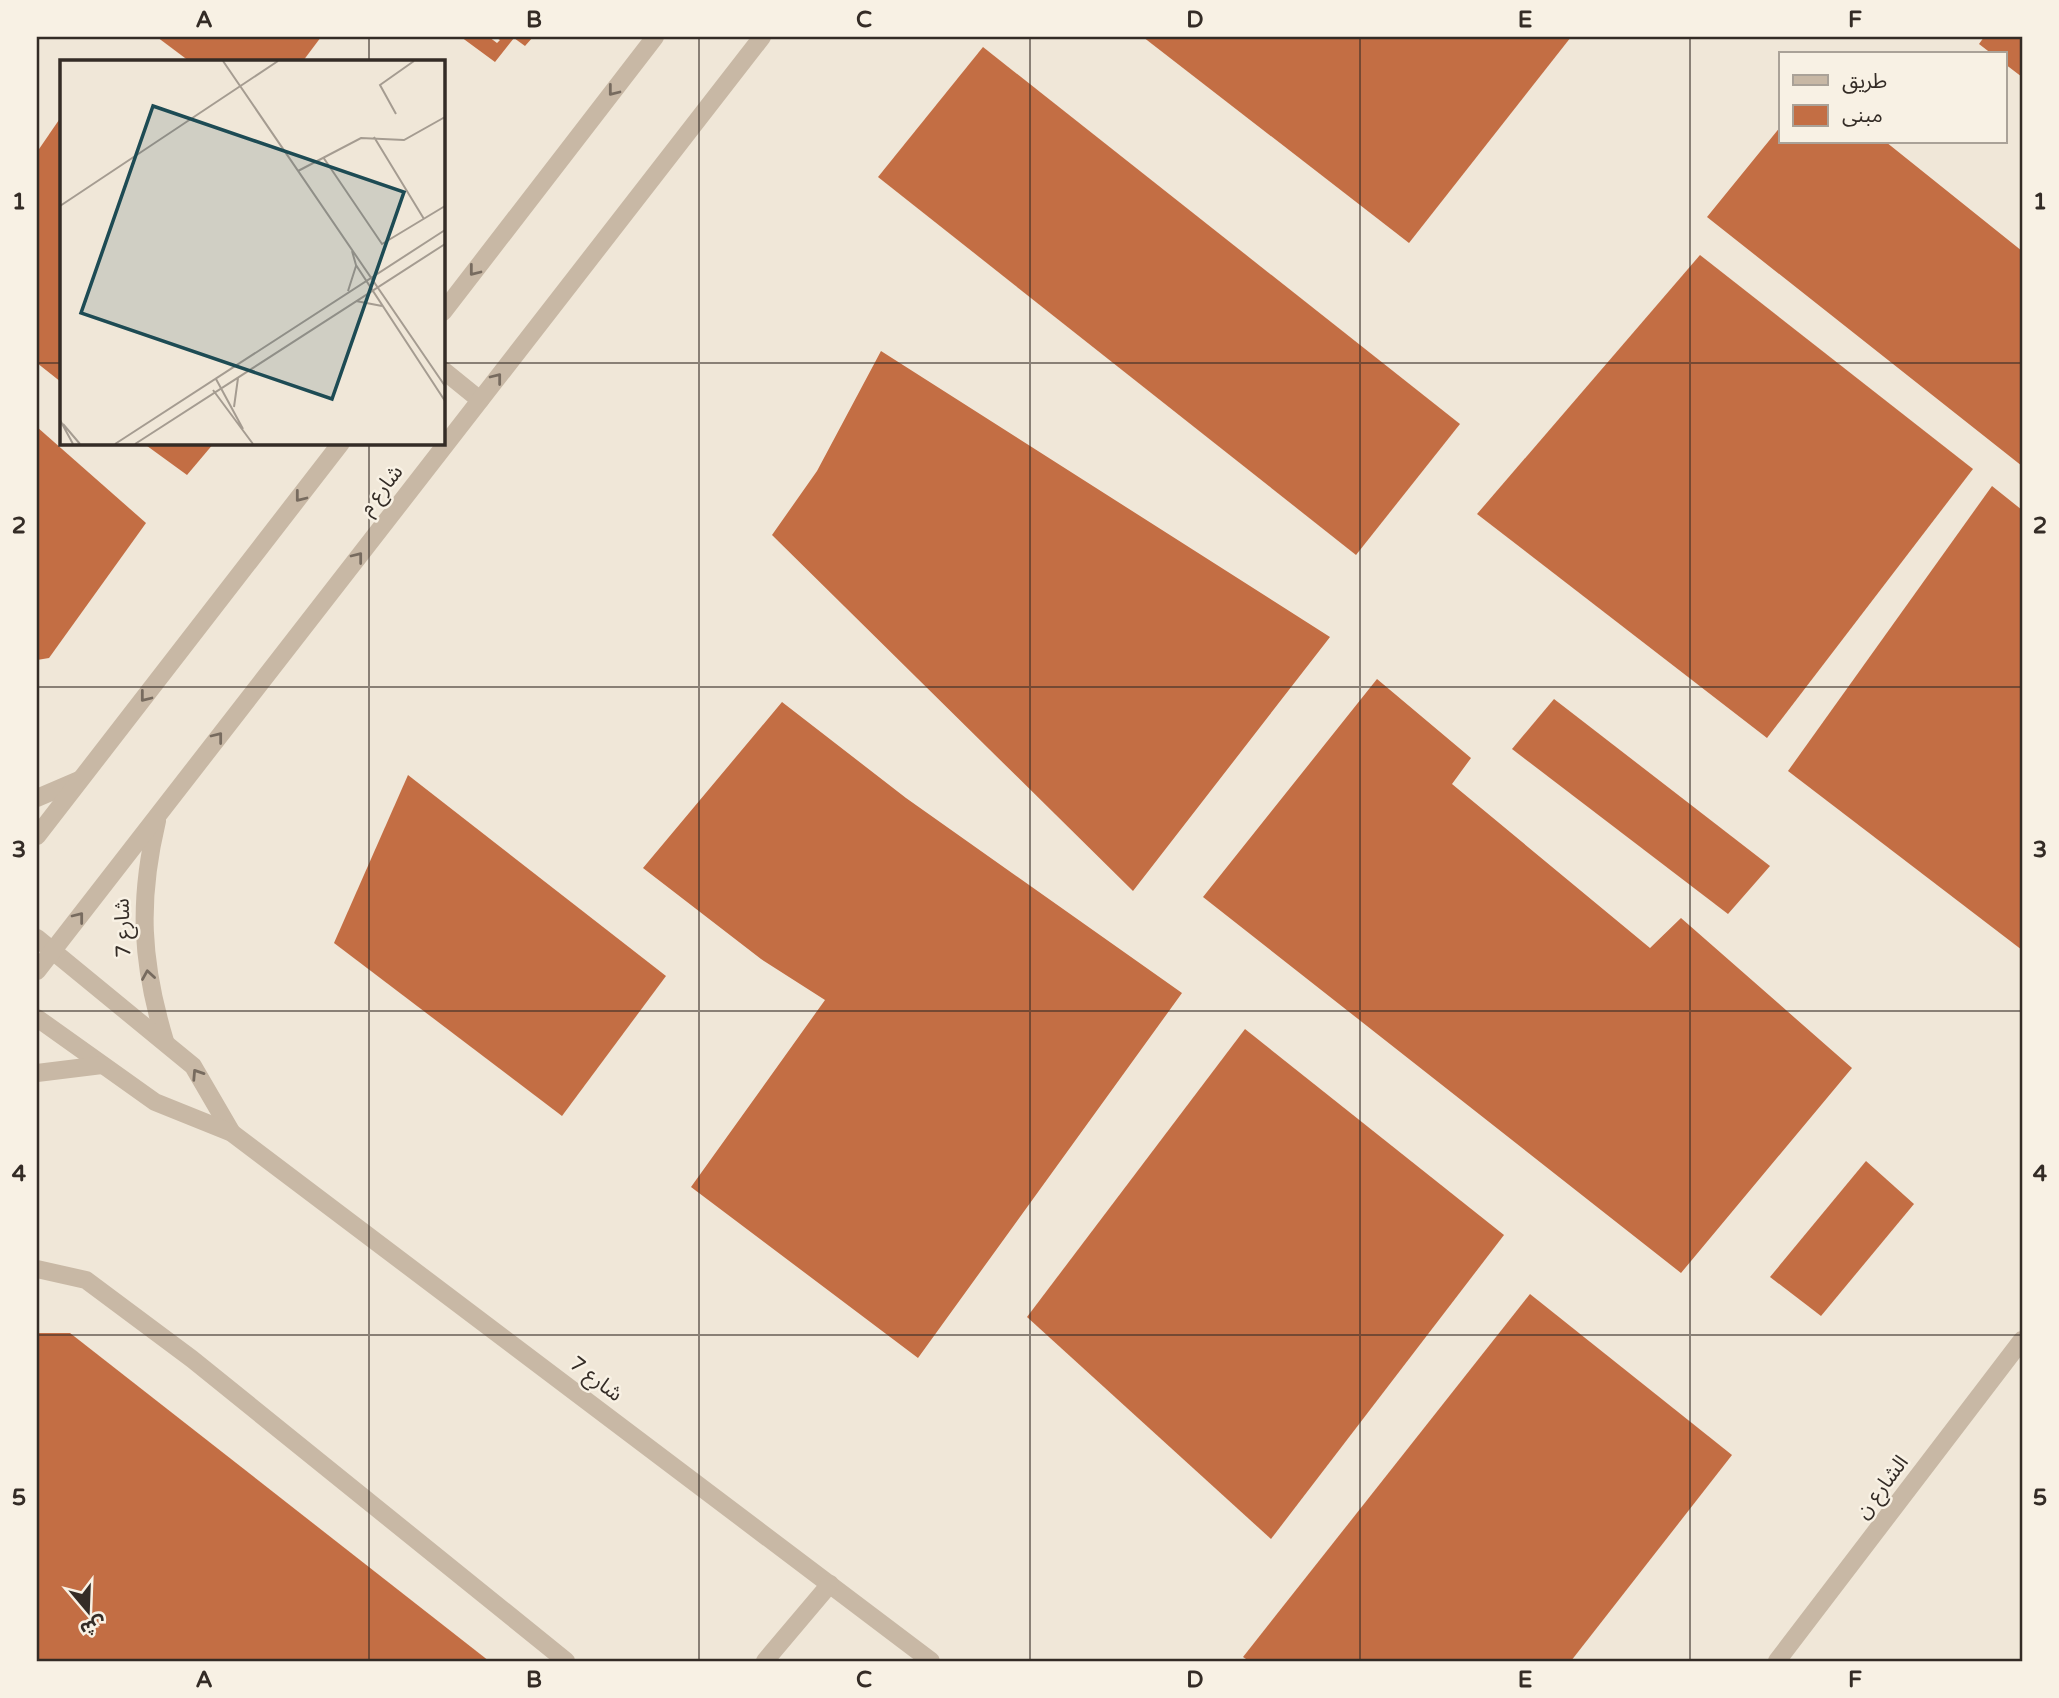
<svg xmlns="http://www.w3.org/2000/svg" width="2059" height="1698" viewBox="0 0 2059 1698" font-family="'Varela Round','Noto Sans Arabic',sans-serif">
<rect width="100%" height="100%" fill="#f0e7d8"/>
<!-- building -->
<g fill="#c36e44">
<polygon points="157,37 321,37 303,61 189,61"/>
<polygon points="461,37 489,37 497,43 500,40 495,37 533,37 525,46 514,38 495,62"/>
<polygon points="1143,37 1571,37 1409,243"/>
<polygon points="1984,37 2022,37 2022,77 2005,64 2005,54 1992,54 1979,44"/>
<polygon points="983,47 1460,424 1356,555 878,177"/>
<polygon points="61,117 61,382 37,363 37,152"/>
<polygon points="1781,126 1781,142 1886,142 2022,251 2022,466 1707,217"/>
<polygon points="1700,255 1973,469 1767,738 1477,514"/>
<polygon points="881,351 1330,637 1133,891 772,535 817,471"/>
<polygon points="37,427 146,523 49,658 37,660"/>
<polygon points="143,443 214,443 187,475"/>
<polygon points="1992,486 2022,510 2022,950 1788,771"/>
<polygon points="1377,679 1471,758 1452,784 1650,948 1681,918 1852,1068 1681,1273 1203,897"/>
<polygon points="1554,699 1770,866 1728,914 1512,749"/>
<polygon points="782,702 906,798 1182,993 918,1358 691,1187 825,1000 761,959 643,868"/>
<polygon points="408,775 666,976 562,1116 334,943"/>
<polygon points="1245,1029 1504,1235 1271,1539 1027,1317"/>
<polygon points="1866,1161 1914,1204 1821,1316 1770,1277"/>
<polygon points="1530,1294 1732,1455 1571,1661 1249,1661 1243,1657"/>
<polygon points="37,1333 70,1333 489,1661 37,1661"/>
</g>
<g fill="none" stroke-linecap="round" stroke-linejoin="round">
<!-- minor -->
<g stroke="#c8b8a5" stroke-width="18">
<polyline points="443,312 655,37"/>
<polyline points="443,370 480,400"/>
<polyline points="37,798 79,780"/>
<path d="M 157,821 C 138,901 141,962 165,1041"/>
<polyline points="37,836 341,443"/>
<polyline points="37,938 193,1066 232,1133"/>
<polyline points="37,971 762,37"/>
<polyline points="37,1018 155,1102 232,1133 931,1661"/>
<polyline points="37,1073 102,1065"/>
<polyline points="37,1269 86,1280 192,1359 566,1661"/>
<polyline points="765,1661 830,1584"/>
<polyline points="1777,1661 2022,1340"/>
</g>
</g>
<!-- one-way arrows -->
<defs><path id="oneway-chevron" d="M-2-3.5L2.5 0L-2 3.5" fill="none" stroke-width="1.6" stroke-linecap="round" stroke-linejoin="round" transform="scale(1.75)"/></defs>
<g stroke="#776b5f">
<use href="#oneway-chevron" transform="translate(613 91) rotate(128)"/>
<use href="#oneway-chevron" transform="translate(474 271) rotate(128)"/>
<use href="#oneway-chevron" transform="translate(497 378) rotate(-52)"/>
<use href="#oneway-chevron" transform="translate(300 497) rotate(128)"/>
<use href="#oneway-chevron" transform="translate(358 557) rotate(-52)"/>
<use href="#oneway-chevron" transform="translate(145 697) rotate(128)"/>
<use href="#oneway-chevron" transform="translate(218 737) rotate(-52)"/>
<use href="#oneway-chevron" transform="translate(79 917) rotate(-52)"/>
<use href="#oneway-chevron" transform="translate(148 975) rotate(-99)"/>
<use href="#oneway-chevron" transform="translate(197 1074) rotate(-123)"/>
</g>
<!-- grid -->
<path fill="none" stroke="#342c26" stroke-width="2" stroke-opacity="0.55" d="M 369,37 L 369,61M 699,37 L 699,1661M 1030,37 L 1030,1661M 1360,37 L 1360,1661M 1690,37 L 1690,1661M 37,363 L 61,363M 443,363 L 2022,363M 369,443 L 369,1661M 37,687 L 2022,687M 37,1011 L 2022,1011M 37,1335 L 2022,1335"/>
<g text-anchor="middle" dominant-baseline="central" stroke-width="5" stroke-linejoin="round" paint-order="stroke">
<!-- street labels -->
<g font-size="21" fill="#342c26" stroke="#f8f1e4">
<text transform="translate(381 490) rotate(-52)">شارع م</text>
<text transform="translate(123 928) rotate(-92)">شارع 7</text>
<text transform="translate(596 1379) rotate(37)">شارع 7</text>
<text transform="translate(1882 1487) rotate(-53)">الشارع ن</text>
</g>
</g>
<!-- overview -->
<g transform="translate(60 60)">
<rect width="385" height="385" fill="#f0e7d8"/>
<path fill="none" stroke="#a59c91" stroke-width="2" d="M 163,1 L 385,326M 336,54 L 320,25 L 354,1M 314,77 L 364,159M 263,97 L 322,184 L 385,146M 238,111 L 301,78 L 344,80 L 385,57M 0,146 L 218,1M 292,191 L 296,205 L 385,341M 288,231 L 296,206M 296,241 L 322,246M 156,319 L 183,369M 153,330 L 193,384M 174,347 L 178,318M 0,360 L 13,384M 3,364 L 20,384M 55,384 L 385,170M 75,384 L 385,184"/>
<path fill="#1d4b54" fill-opacity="0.15" stroke="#1d4b54" stroke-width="3.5" d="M 93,46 L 344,132 L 272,339 L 21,253 Z"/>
<rect width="385" height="385" fill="none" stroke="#342c26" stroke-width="3.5"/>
</g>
<!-- border -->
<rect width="2059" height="1698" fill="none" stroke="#f8f1e4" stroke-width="77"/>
<!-- legend -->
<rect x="1779" y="52" width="228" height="91" fill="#f8f1e4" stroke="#aaa298" stroke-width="2"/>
<rect x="1793" y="75" width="35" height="10" fill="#c8b8a5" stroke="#aaa298" stroke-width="2"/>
<text x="1842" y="88" font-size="21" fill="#342c26">طريق</text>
<rect x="1793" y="105" width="35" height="21" fill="#c36e44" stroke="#aaa298" stroke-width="2"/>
<text x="1842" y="122" font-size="21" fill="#342c26">مبنى</text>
<!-- north arrow -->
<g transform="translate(88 1611) rotate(161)" stroke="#f8f1e4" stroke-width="5" paint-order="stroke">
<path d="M0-5L12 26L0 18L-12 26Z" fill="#342c26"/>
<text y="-10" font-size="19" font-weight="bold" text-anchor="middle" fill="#342c26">ش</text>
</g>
<rect x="38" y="38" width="1983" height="1622" fill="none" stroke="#342c26" stroke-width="2.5"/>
<g font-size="23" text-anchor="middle" font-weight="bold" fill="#342c26">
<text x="204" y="27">A</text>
<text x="534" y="27">B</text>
<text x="864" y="27">C</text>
<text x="1195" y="27">D</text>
<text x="1525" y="27">E</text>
<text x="1855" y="27">F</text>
<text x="19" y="209">1</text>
<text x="2040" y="209">1</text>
<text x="19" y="533">2</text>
<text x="2040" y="533">2</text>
<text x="19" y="857">3</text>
<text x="2040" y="857">3</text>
<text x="19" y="1181">4</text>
<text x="2040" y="1181">4</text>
<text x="19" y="1505">5</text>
<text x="2040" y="1505">5</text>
<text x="204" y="1687">A</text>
<text x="534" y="1687">B</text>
<text x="864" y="1687">C</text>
<text x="1195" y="1687">D</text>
<text x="1525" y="1687">E</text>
<text x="1855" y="1687">F</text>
</g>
</svg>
